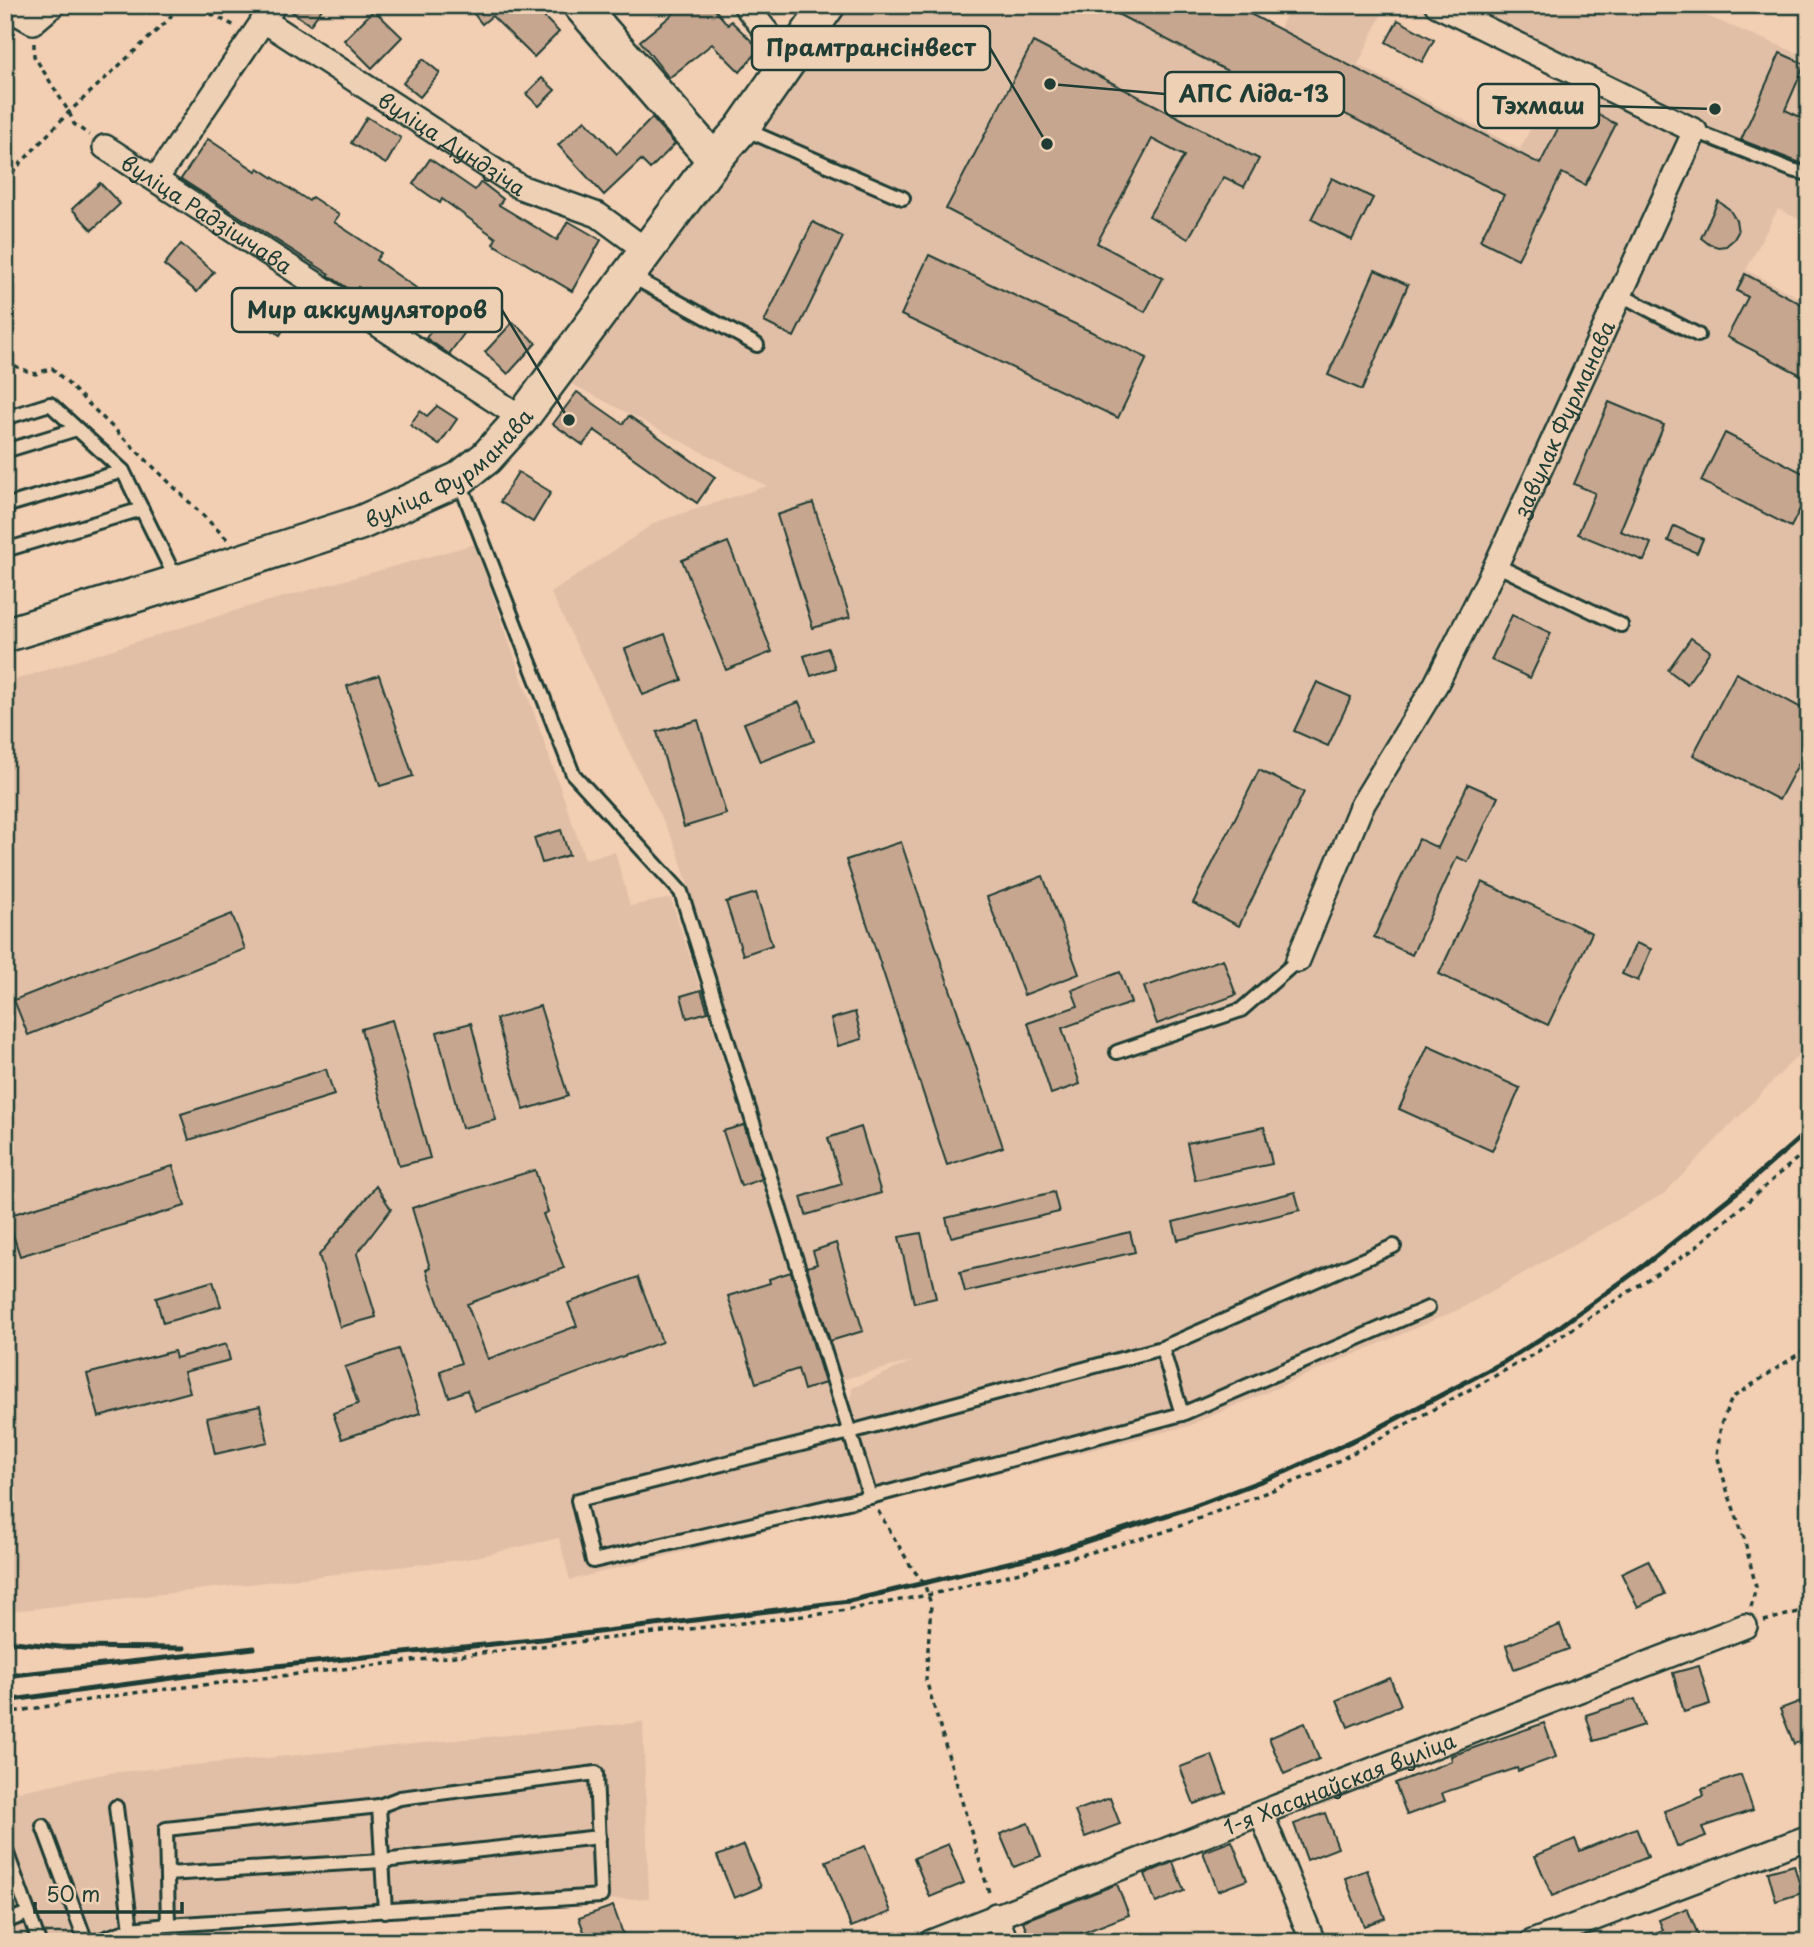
<svg xmlns="http://www.w3.org/2000/svg" width="1814" height="1947" viewBox="0 0 1814 1947" font-family="'Playpen Sans',sans-serif">
<rect width="100%" height="100%" fill="#f2ceb3"/>
<filter id="ink" filterUnits="userSpaceOnUse"><feTurbulence type="fractalNoise" baseFrequency=".0143" numOctaves="2"/><feDisplacementMap in="SourceGraphic" scale="14" xChannelSelector="R" yChannelSelector="G"/><feConvolveMatrix kernelMatrix="1 2 1 2 8 2 1 2 1" color-interpolation-filters="sRGB"/></filter>
<g filter="url(#ink)">
<!-- built -->
<g fill="#e1bfa6" fill-rule="evenodd">
<path d="M 850,5 L 1236,5 L 1280,28 L 1291,5 L 1386,5 L 1358,65 L 1520,149 L 1556,79 L 1410,5 L 1679,5 L 1808,57 L 1809,55 L 1809,224 L 1778,209 L 1746,270 L 1809,303 L 1809,1044 L 1665,1193 L 1460,1309 L 1188,1426 L 570,1580 L 559,1538 L 467,1559 L 5,1612 L 5,683 L 244,608 L 475,544 L 585,859 L 615,852 L 630,906 L 671,898 L 827,1382 L 837,1380 L 677,849 L 551,593 L 656,522 L 767,486 L 570,383 L 730,152 L 765,127 ZM 913,1361 L 852,1388 L 847,1459 L 837,1381 Z"/>
<polygon points="643,1722 649,1898 120,1922 70,1942 5,1942 5,1794 109,1773"/>
</g>
<!-- building -->
<g fill="#c7a690" stroke="#1f3d34" stroke-width="2">
<polygon points="288,5 325,5 310,25 287,8"/>
<polygon points="467,5 532,5 559,32 534,57 492,16 482,24"/>
<polygon points="684,5 711,5 728,25 731,21 760,49 740,72 712,44 669,78 640,41"/>
<polygon points="1100,5 1233,5 1540,164 1572,101 1616,124 1585,185 1562,173 1518,259 1480,240 1504,195 1275,78 1268,92"/>
<polygon points="374,10 402,37 372,68 344,40"/>
<polygon points="1398,20 1434,40 1422,62 1386,42"/>
<polygon points="1033,42 1259,159 1244,187 1224,177 1188,239 1149,216 1184,156 1152,139 1097,243 1163,278 1145,312 946,209"/>
<polygon points="1780,53 1805,64 1785,110 1809,121 1809,150 1803,164 1741,140"/>
<polygon points="423,59 440,73 420,97 403,83"/>
<polygon points="542,78 555,90 539,106 526,94"/>
<polygon points="367,117 401,138 386,164 351,143"/>
<polygon points="652,118 675,144 650,169 641,160 604,195 558,145 585,120 617,154"/>
<polygon points="208,139 256,171 258,168 309,201 312,197 339,215 334,222 381,253 376,260 422,292 404,318 358,287 355,293 328,275 329,274 181,179"/>
<polygon points="430,159 475,190 481,182 503,199 499,205 557,240 568,221 601,240 572,291 493,244 496,238 442,199 440,203 413,184"/>
<polygon points="1332,178 1373,198 1352,240 1311,219"/>
<polygon points="100,183 120,204 92,230 72,209"/>
<polygon points="1718,201 1729,209 1736,220 1738,232 1734,239 1726,246 1718,247 1709,244 1701,238"/>
<polygon points="813,222 843,237 794,337 764,322"/>
<polygon points="181,244 214,272 197,292 164,265"/>
<polygon points="929,255 1147,358 1118,418 901,315"/>
<polygon points="1375,270 1408,285 1362,390 1328,375"/>
<polygon points="1745,274 1809,308 1809,379 1727,337 1748,297 1737,291"/>
<polygon points="275,295 296,308 280,335 259,322"/>
<polygon points="449,307 471,324 449,354 426,338"/>
<polygon points="513,322 536,343 508,374 485,352"/>
<polygon points="577,392 623,424 629,416 715,477 697,503 594,430 583,445 553,424"/>
<polygon points="1609,402 1664,425 1620,531 1651,543 1644,561 1578,534 1595,493 1574,484"/>
<polygon points="437,406 457,419 439,445 410,425 420,411 427,416"/>
<polygon points="1725,433 1809,476 1809,491 1791,527 1701,481"/>
<polygon points="518,472 551,492 533,522 500,502"/>
<polygon points="813,503 850,617 813,628 777,515"/>
<polygon points="1674,526 1703,539 1697,553 1668,541"/>
<polygon points="728,542 772,652 726,670 682,560"/>
<polygon points="1512,615 1551,633 1530,678 1491,660"/>
<polygon points="665,634 682,680 643,695 625,649"/>
<polygon points="1691,638 1710,651 1687,684 1668,670"/>
<polygon points="828,648 835,668 811,676 804,656"/>
<polygon points="1736,673 1809,712 1809,744 1779,800 1693,755"/>
<polygon points="379,675 413,776 380,786 347,686"/>
<polygon points="1317,682 1351,697 1328,746 1294,731"/>
<polygon points="799,702 814,741 760,762 744,723"/>
<polygon points="698,720 726,814 684,827 657,732"/>
<polygon points="1259,770 1304,792 1239,926 1193,903"/>
<polygon points="1468,784 1498,797 1468,862 1457,857 1412,955 1374,937 1419,839 1438,848"/>
<polygon points="561,830 569,855 542,863 534,838"/>
<polygon points="901,842 960,1019 958,1019 967,1044 968,1043 1003,1147 947,1165 846,860"/>
<polygon points="1043,876 1079,974 1024,995 987,897"/>
<polygon points="1482,882 1592,933 1548,1025 1439,974"/>
<polygon points="756,893 772,945 743,955 726,902"/>
<polygon points="232,914 245,949 28,1035 14,1000"/>
<polygon points="1636,943 1651,949 1638,981 1622,974"/>
<polygon points="1223,959 1236,995 1157,1024 1144,987"/>
<polygon points="1120,972 1131,1003 1062,1028 1080,1084 1051,1094 1028,1023 1078,1006 1072,990"/>
<polygon points="701,990 708,1012 687,1018 681,996"/>
<polygon points="540,1006 568,1096 524,1110 496,1019"/>
<polygon points="855,1012 862,1039 838,1046 831,1019"/>
<polygon points="392,1020 430,1158 399,1166 361,1029"/>
<polygon points="471,1023 496,1120 462,1128 437,1032"/>
<polygon points="1428,1046 1520,1088 1492,1151 1399,1109"/>
<polygon points="326,1069 334,1095 189,1140 181,1114"/>
<polygon points="744,1125 762,1179 741,1186 723,1131"/>
<polygon points="861,1127 881,1193 806,1215 801,1197 842,1184 828,1138"/>
<polygon points="1264,1127 1272,1164 1195,1180 1187,1143"/>
<polygon points="173,1166 185,1206 20,1256 7,1216"/>
<polygon points="535,1170 548,1212 543,1214 564,1268 467,1304 488,1359 577,1326 568,1303 638,1277 662,1342 475,1411 467,1390 449,1397 440,1371 461,1363 426,1270 430,1268 412,1208"/>
<polygon points="376,1186 391,1209 357,1254 376,1317 340,1327 319,1255"/>
<polygon points="1054,1192 1059,1212 951,1237 946,1218"/>
<polygon points="1295,1192 1300,1210 1178,1240 1173,1222"/>
<polygon points="1130,1232 1135,1252 965,1292 960,1272"/>
<polygon points="921,1233 936,1298 914,1303 899,1237"/>
<polygon points="836,1243 863,1331 830,1341 807,1267 817,1264 813,1251"/>
<polygon points="791,1272 825,1383 804,1390 798,1369 756,1383 728,1296 770,1283 769,1279"/>
<polygon points="213,1281 221,1306 163,1323 156,1298"/>
<polygon points="226,1344 230,1360 184,1372 190,1392 99,1417 87,1374 174,1351 176,1358"/>
<polygon points="398,1349 420,1413 342,1439 333,1413 358,1404 345,1367"/>
<polygon points="260,1406 268,1442 215,1454 207,1418"/>
<polygon points="1648,1560 1665,1594 1638,1607 1621,1573"/>
<polygon points="1560,1625 1569,1649 1514,1669 1506,1645"/>
<polygon points="1699,1666 1710,1704 1684,1712 1673,1673"/>
<polygon points="1390,1678 1401,1705 1348,1727 1337,1700"/>
<polygon points="1809,1698 1809,1738 1794,1744 1780,1709"/>
<polygon points="1635,1699 1644,1725 1594,1741 1586,1715"/>
<polygon points="1305,1723 1319,1759 1284,1774 1269,1738"/>
<polygon points="1544,1723 1556,1757 1518,1771 1517,1768 1442,1793 1445,1801 1407,1815 1395,1783 1452,1761 1451,1756"/>
<polygon points="1212,1755 1226,1793 1194,1804 1180,1767"/>
<polygon points="1741,1775 1753,1810 1702,1827 1706,1836 1677,1847 1664,1811 1704,1796 1702,1789"/>
<polygon points="1110,1798 1120,1824 1085,1837 1075,1811"/>
<polygon points="1325,1813 1338,1848 1307,1860 1294,1824"/>
<polygon points="1028,1823 1041,1856 1014,1867 1000,1834"/>
<polygon points="1636,1828 1648,1857 1552,1896 1535,1856 1575,1839 1580,1851"/>
<polygon points="1232,1841 1247,1880 1218,1891 1203,1852"/>
<polygon points="948,1844 964,1883 930,1897 914,1858"/>
<polygon points="744,1845 761,1887 734,1898 717,1856"/>
<polygon points="865,1846 891,1912 851,1927 826,1861"/>
<polygon points="1173,1862 1184,1891 1156,1903 1145,1874"/>
<polygon points="1794,1865 1802,1893 1776,1901 1768,1872"/>
<polygon points="1367,1870 1385,1918 1364,1926 1345,1878"/>
<polygon points="1117,1884 1129,1915 1077,1935 1079,1942 1031,1942 1023,1921"/>
<polygon points="613,1906 626,1942 588,1942 579,1918"/>
<polygon points="1687,1908 1701,1942 1635,1942 1635,1940 1663,1930 1659,1920"/>
</g>
<g fill="none" stroke-linecap="round" stroke-linejoin="round">
<defs>
<g id="lane">
<polyline points="742,128 903,198"/>
<polyline points="1695,131 1792,170 1809,174"/>
<polyline points="629,275 757,345"/>
<polyline points="1619,294 1698,335"/>
<polyline points="5,418 50,404 123,471 177,581"/>
<polyline points="5,451 77,429"/>
<polyline points="459,480 573,774 681,892 870,1497"/>
<polyline points="5,506 123,471"/>
<polyline points="5,550 142,509"/>
<polyline points="1496,565 1621,625"/>
<polyline points="1117,1052 1241,1010 1298,960"/>
<polyline points="1162,1348 1182,1414 1428,1308"/>
<polyline points="1182,1414 870,1497 593,1561 578,1500 850,1432 1162,1348 1394,1246"/>
<polyline points="379,1806 385,1911"/>
<polyline points="116,1807 131,1929"/>
<polyline points="43,1826 86,1942"/>
<polyline points="5,1848 39,1942"/>
<polyline points="167,1874 382,1861 599,1837"/>
<polyline points="5,1922 28,1913"/>
<polyline points="95,1942 131,1929 168,1925 601,1896 596,1773 400,1798 379,1806 166,1829 168,1925"/>
</g>
<g id="street">
<polyline points="11,5 17,13 33,22 53,5"/>
<polyline points="745,5 789,60"/>
<path id="s1" d="M 263,20 L 520,187 L 598,215 L 647,251"/>
<path id="s2" d="M 105,147 L 522,418"/>
<polyline points="156,179 274,5"/>
<path id="s3" d="M 1298,960 L 1361,807 L 1436,684 L 1496,565 L 1695,131 L 1437,5"/>
<polyline points="1261,1813 1313,1942"/>
<polyline points="996,1915 1006,1942"/>
<path id="s4" d="M 931,1942 L 1261,1813 L 1745,1626"/>
<polyline points="1532,1942 1809,1837"/>
</g>
<g id="secondary">
<polyline points="580,5 714,160"/>
<path id="s5" d="M 5,635 L 178,582 L 360,523 L 459,479 L 486,458 L 522,418 L 714,160 L 742,128 L 828,5"/>
</g>
</defs>
<!-- lane casing -->
<use href="#lane" stroke="#1f3d34" stroke-width="18"/>
<!-- street casing -->
<use href="#street" stroke="#1f3d34" stroke-width="28"/>
<!-- secondary casing -->
<use href="#secondary" stroke="#1f3d34" stroke-width="38"/>
<!-- path -->
<g stroke="#1f3d34" stroke-width="3.5" stroke-dasharray="5 5" stroke-linecap="butt">
<polyline points="193,5 235,26"/>
<polyline points="34,43 34,56 69,112 74,124 89,135"/>
<polyline points="5,112 15,156 7,178"/>
<polyline points="5,180 69,112 166,22 180,5"/>
<polyline points="5,362 35,374 52,368 228,540"/>
<polyline points="878,1511 912,1568 924,1583 931,1604 926,1680 990,1896"/>
<polyline points="1751,1607 1756,1587 1744,1538 1727,1490 1717,1455 1721,1424 1732,1398 1809,1347"/>
<polyline points="1764,1621 1809,1609"/>
<polyline points="5,1713 133,1693 829,1613 928,1595 987,1581 1164,1532 1314,1474 1526,1359 1691,1251 1809,1148"/>
</g>
<!-- lane -->
<use href="#lane" stroke="#eed1b5" stroke-width="12"/>
<!-- street -->
<use href="#street" stroke="#eed1b5" stroke-width="23"/>
<!-- secondary -->
<use href="#secondary" stroke="#eed1b5" stroke-width="33"/>
<!-- rail -->
<g stroke="#1f3d34" stroke-width="5">
<polyline points="5,1641 60,1647 184,1648"/>
<polyline points="5,1676 254,1648"/>
<polyline points="5,1701 216,1672 542,1639 849,1601 1053,1552 1192,1507 1285,1472 1369,1433 1504,1362 1562,1325 1646,1264 1747,1184 1809,1130"/>
</g>
</g>
</g>
<g text-anchor="middle" dominant-baseline="central" stroke-width="6" stroke-linejoin="round" paint-order="stroke">
<!-- street labels -->
<g font-size="21" fill="#1f3d34" stroke="#eed1b5">
<text stroke="none"><textPath href="#s1" startOffset="226">вуліца Дундзіча</textPath></text>
<text stroke="none"><textPath href="#s2" startOffset="122">вуліца Радзішчава</textPath></text>
<text stroke="none"><textPath href="#s3" startOffset="604">завулак Фурманава</textPath></text>
<text stroke="none"><textPath href="#s5" startOffset="478">вуліца Фурманава</textPath></text>
<text stroke="none"><textPath href="#s4" startOffset="438">1-я Хасанаўская вуліца</textPath></text>
</g>
</g>
<!-- callouts -->
<path fill="none" stroke="#1f3d34" stroke-width="2.5" d="M1047 144L990 48M1050 84L1165 94M1715 109L1599 106M569 420L502 310"/>
<g fill="#1f3d34" stroke="#eed1b5" stroke-width="2.5">
<circle cx="1047" cy="144" r="7"/>
<circle cx="1050" cy="84" r="7"/>
<circle cx="1715" cy="109" r="7"/>
<circle cx="569" cy="420" r="7"/>
</g>
<g fill="#eed1b5" stroke="#1f3d34" stroke-width="2.5">
<rect x="752" y="26" width="238" height="44" rx="7"/>
<rect x="1165" y="72" width="179" height="44" rx="7"/>
<rect x="1478" y="84" width="121" height="44" rx="7"/>
<rect x="232" y="288" width="270" height="44" rx="7"/>
</g>
<g font-size="23" text-anchor="middle" font-weight="bold" fill="#1f3d34">
<text x="871" y="56">Прамтрансінвест</text>
<text x="1254" y="102">АПС Ліда-13</text>
<text x="1538" y="114">Тэхмаш</text>
<text x="367" y="318">Мир аккумуляторов</text>
</g>
<!-- margin -->
<rect width="1814" height="1947" fill="none" stroke="#eed1b5" stroke-width="28"/>
<rect x="14" y="14" width="1786" height="1919" fill="none" stroke="#1f3d34" stroke-width="2.5" filter="url(#ink)"/>
<!-- scale -->
<path d="M35 1902v10h147v-10" fill="none" stroke="#1f3d34" stroke-width="3.5"/>
<text x="46" y="1902" font-size="21" fill="#1f3d34" stroke="#eed1b5" stroke-width="5" paint-order="stroke">50 m</text>
</svg>
